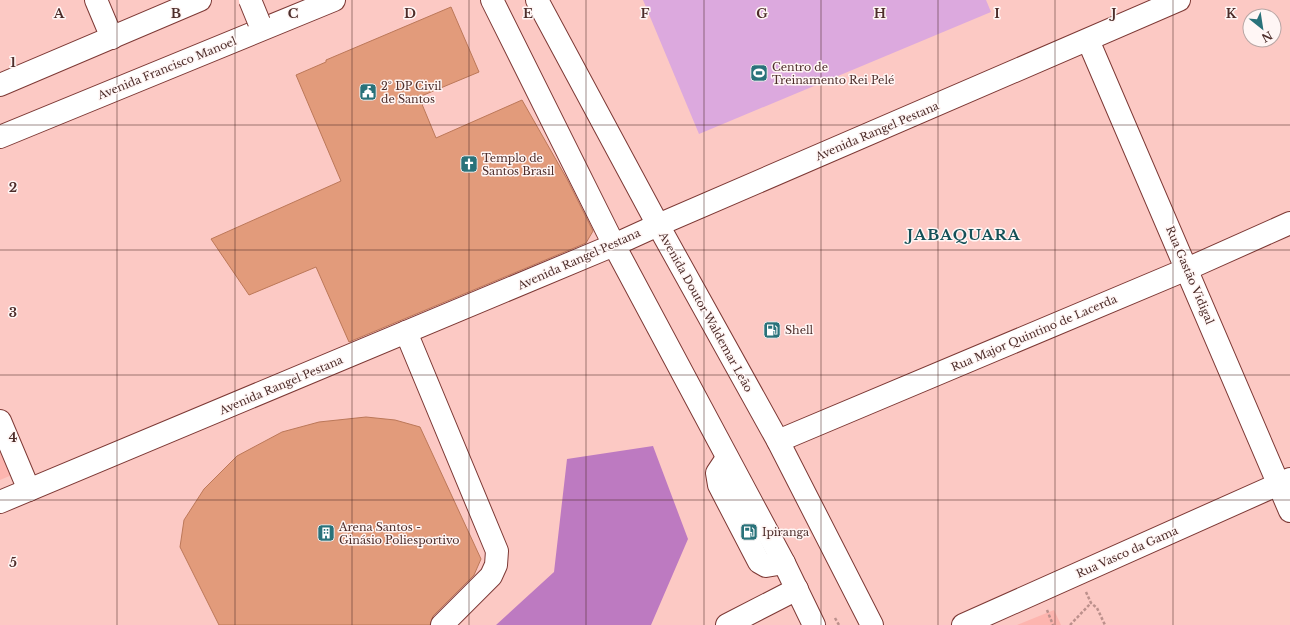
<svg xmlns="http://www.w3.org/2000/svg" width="1290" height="625" viewBox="0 0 1290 625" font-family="'Libre Baskerville',serif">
<rect width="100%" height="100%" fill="#fcc9c4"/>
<!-- built -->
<g fill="#fdb5af">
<polygon points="0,426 19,472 0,480"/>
<polygon points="1054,610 1061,625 1017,625"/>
</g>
<!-- green -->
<polygon fill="#dca9de" points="643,0 986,0 991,12 699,134"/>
<!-- forest -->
<polygon fill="#bd7ac1" points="653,446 688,539 651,625 496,625 554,572 567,459"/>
<!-- building -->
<g fill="#e29b7b" stroke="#bc7859">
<polygon points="451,7 479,72 419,97 436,138 522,100 567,179 593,231 586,243 349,342 316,267 249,295 211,239 341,181 296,75 326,62 326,60"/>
<polygon points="366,417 395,420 420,427 481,559 474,575 433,616 430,625 219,625 180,547 184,520 204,489 237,456 282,432 319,422"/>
</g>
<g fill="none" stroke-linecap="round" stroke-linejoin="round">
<defs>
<g id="minor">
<polyline points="96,0 112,38"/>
<polyline points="1088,40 1290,511"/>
<polyline points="0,85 200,0"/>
<polyline points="0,137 334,0"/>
<polyline points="658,225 1179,0"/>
<polyline points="406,332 497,551 496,565 491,576 442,625"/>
<polyline points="0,421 29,490"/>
<polyline points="778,441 1187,269 1290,223"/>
<polyline points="727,458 717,473 719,485 759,562 766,566 784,563"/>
<polyline points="727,625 797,589"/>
<polyline points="963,625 1290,479"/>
</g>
<g id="major">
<polyline points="492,0 614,245 784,563 814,625"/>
<polyline points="537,0 658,225 778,441 872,625"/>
<polyline points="0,502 614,245 658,225"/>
</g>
</defs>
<!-- minor casing -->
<use href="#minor" stroke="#7d3935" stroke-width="24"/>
<!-- major casing -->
<use href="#major" stroke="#7d3935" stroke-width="24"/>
<!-- path -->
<g stroke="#bc908c" stroke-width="2.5" stroke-dasharray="3 2" stroke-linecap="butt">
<polyline points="1086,592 1091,603 1097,608 1105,625"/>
<polyline points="1047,610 1053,625"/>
<polyline points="835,618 839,625"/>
<polyline points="1070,625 1091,603"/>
</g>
<!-- minor -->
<use href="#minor" stroke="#fff" stroke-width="22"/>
<!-- major -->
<use href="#major" stroke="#fff" stroke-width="22"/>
<defs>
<polyline id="minor-bridge" points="250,0 259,22"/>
</defs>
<!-- minor-bridge casing -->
<use href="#minor-bridge" stroke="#7d3935" stroke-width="24" stroke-linecap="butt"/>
<!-- minor-bridge -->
<use href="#minor-bridge" stroke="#fff" stroke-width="22"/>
</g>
<!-- grid -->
<path fill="none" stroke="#4d2d2a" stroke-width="1" stroke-opacity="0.55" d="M 117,0 L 117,625M 235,0 L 235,625M 352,0 L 352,625M 469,0 L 469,625M 586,0 L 586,625M 704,0 L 704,625M 821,0 L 821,625M 938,0 L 938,625M 1055,0 L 1055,625M 1173,0 L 1173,625M 0,125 L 1290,125M 0,250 L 1290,250M 0,375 L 1290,375M 0,500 L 1290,500"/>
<!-- icons -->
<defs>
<symbol id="stadium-square" viewBox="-11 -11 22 22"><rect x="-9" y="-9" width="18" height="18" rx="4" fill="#29727a" stroke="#fff6f5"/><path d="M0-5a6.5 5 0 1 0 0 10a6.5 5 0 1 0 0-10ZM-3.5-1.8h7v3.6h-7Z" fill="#fff"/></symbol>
<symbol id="civic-square" viewBox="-11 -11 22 22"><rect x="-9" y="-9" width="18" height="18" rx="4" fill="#29727a" stroke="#fff6f5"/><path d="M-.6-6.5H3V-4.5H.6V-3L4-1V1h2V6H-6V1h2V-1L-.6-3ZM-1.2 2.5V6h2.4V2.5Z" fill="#fff"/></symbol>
<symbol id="church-square" viewBox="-11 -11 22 22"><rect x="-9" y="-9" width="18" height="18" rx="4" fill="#29727a" stroke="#fff6f5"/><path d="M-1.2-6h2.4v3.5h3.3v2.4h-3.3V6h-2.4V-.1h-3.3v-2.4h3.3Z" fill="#fff"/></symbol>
<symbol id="fuel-square" viewBox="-11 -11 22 22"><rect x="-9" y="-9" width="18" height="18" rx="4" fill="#29727a" stroke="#fff6f5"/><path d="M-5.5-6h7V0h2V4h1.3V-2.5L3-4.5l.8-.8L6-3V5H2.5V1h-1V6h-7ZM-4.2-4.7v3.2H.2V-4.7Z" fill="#fff"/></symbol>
<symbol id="building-square" viewBox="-11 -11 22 22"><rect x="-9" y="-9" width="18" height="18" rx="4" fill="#29727a" stroke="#fff6f5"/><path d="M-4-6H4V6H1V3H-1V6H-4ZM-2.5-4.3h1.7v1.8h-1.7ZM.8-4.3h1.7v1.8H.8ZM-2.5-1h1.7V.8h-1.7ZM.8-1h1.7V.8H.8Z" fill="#fff"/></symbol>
</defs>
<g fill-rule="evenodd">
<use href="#stadium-square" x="749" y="63" width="20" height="20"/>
<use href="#civic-square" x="358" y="82" width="20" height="20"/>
<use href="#church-square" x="459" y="154" width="20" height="20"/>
<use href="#fuel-square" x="762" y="320" width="20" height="20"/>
<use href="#fuel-square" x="739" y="522" width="20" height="20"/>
<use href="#building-square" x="316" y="523" width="20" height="20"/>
</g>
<g text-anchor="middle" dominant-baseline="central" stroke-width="3" stroke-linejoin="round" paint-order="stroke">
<!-- poi labels -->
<g font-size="11" fill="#4d2d2a" stroke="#fff6f5" text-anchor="start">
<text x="772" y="67">Centro de<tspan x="772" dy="13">Treinamento Rei Pelé</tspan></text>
<text x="381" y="86">2º DP Civil<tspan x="381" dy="13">de Santos</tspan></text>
<text x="482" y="158">Templo de<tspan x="482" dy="13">Santos Brasil</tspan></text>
<text x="785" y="330">Shell</text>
<text x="339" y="527">Arena Santos -<tspan x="339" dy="13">Ginásio Poliesportivo</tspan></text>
<text x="762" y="532">Ipiranga</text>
</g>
<!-- street labels -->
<g font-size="11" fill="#4d2d2a" stroke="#fff6f5">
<text transform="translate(167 68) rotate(-22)">Avenida Francisco Manoel</text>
<text transform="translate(877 131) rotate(-23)">Avenida Rangel Pestana</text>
<text transform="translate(579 259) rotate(-24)">Avenida Rangel Pestana</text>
<text transform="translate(1190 275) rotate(67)">Rua Gastão Vidigal</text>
<text transform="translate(706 312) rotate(61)">Avenida Doutor Waldemar Leão</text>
<text transform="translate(1034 333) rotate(-23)">Rua Major Quintino de Lacerda</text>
<text transform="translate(281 385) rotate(-23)">Avenida Rangel Pestana</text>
<text transform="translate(1127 552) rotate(-24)">Rua Vasco da Gama</text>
</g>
<!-- district labels -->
<g font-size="15" font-weight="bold" letter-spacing="1" fill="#145057" stroke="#fff6f5">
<text x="964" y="234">JABAQUARA</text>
</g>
</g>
<g font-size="13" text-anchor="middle" font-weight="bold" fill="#4d2d2a" stroke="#fff6f5" stroke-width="3" stroke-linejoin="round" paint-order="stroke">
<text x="59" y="18">A</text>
<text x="176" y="18">B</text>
<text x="293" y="18">C</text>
<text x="410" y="18">D</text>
<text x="528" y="18">E</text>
<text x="645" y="18">F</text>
<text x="762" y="18">G</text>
<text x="880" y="18">H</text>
<text x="997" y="18">I</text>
<text x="1114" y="18">J</text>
<text x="1231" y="18">K</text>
<text x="13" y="67">1</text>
<text x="13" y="192">2</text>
<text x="13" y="317">3</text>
<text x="13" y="442">4</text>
<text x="13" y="567">5</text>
</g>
<!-- north arrow -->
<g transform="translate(1262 28) rotate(150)"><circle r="19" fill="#fff6f5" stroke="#b8a6a4"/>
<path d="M0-3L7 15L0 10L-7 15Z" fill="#29727a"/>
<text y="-6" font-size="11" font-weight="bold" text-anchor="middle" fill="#4d2d2a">N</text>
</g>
</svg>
